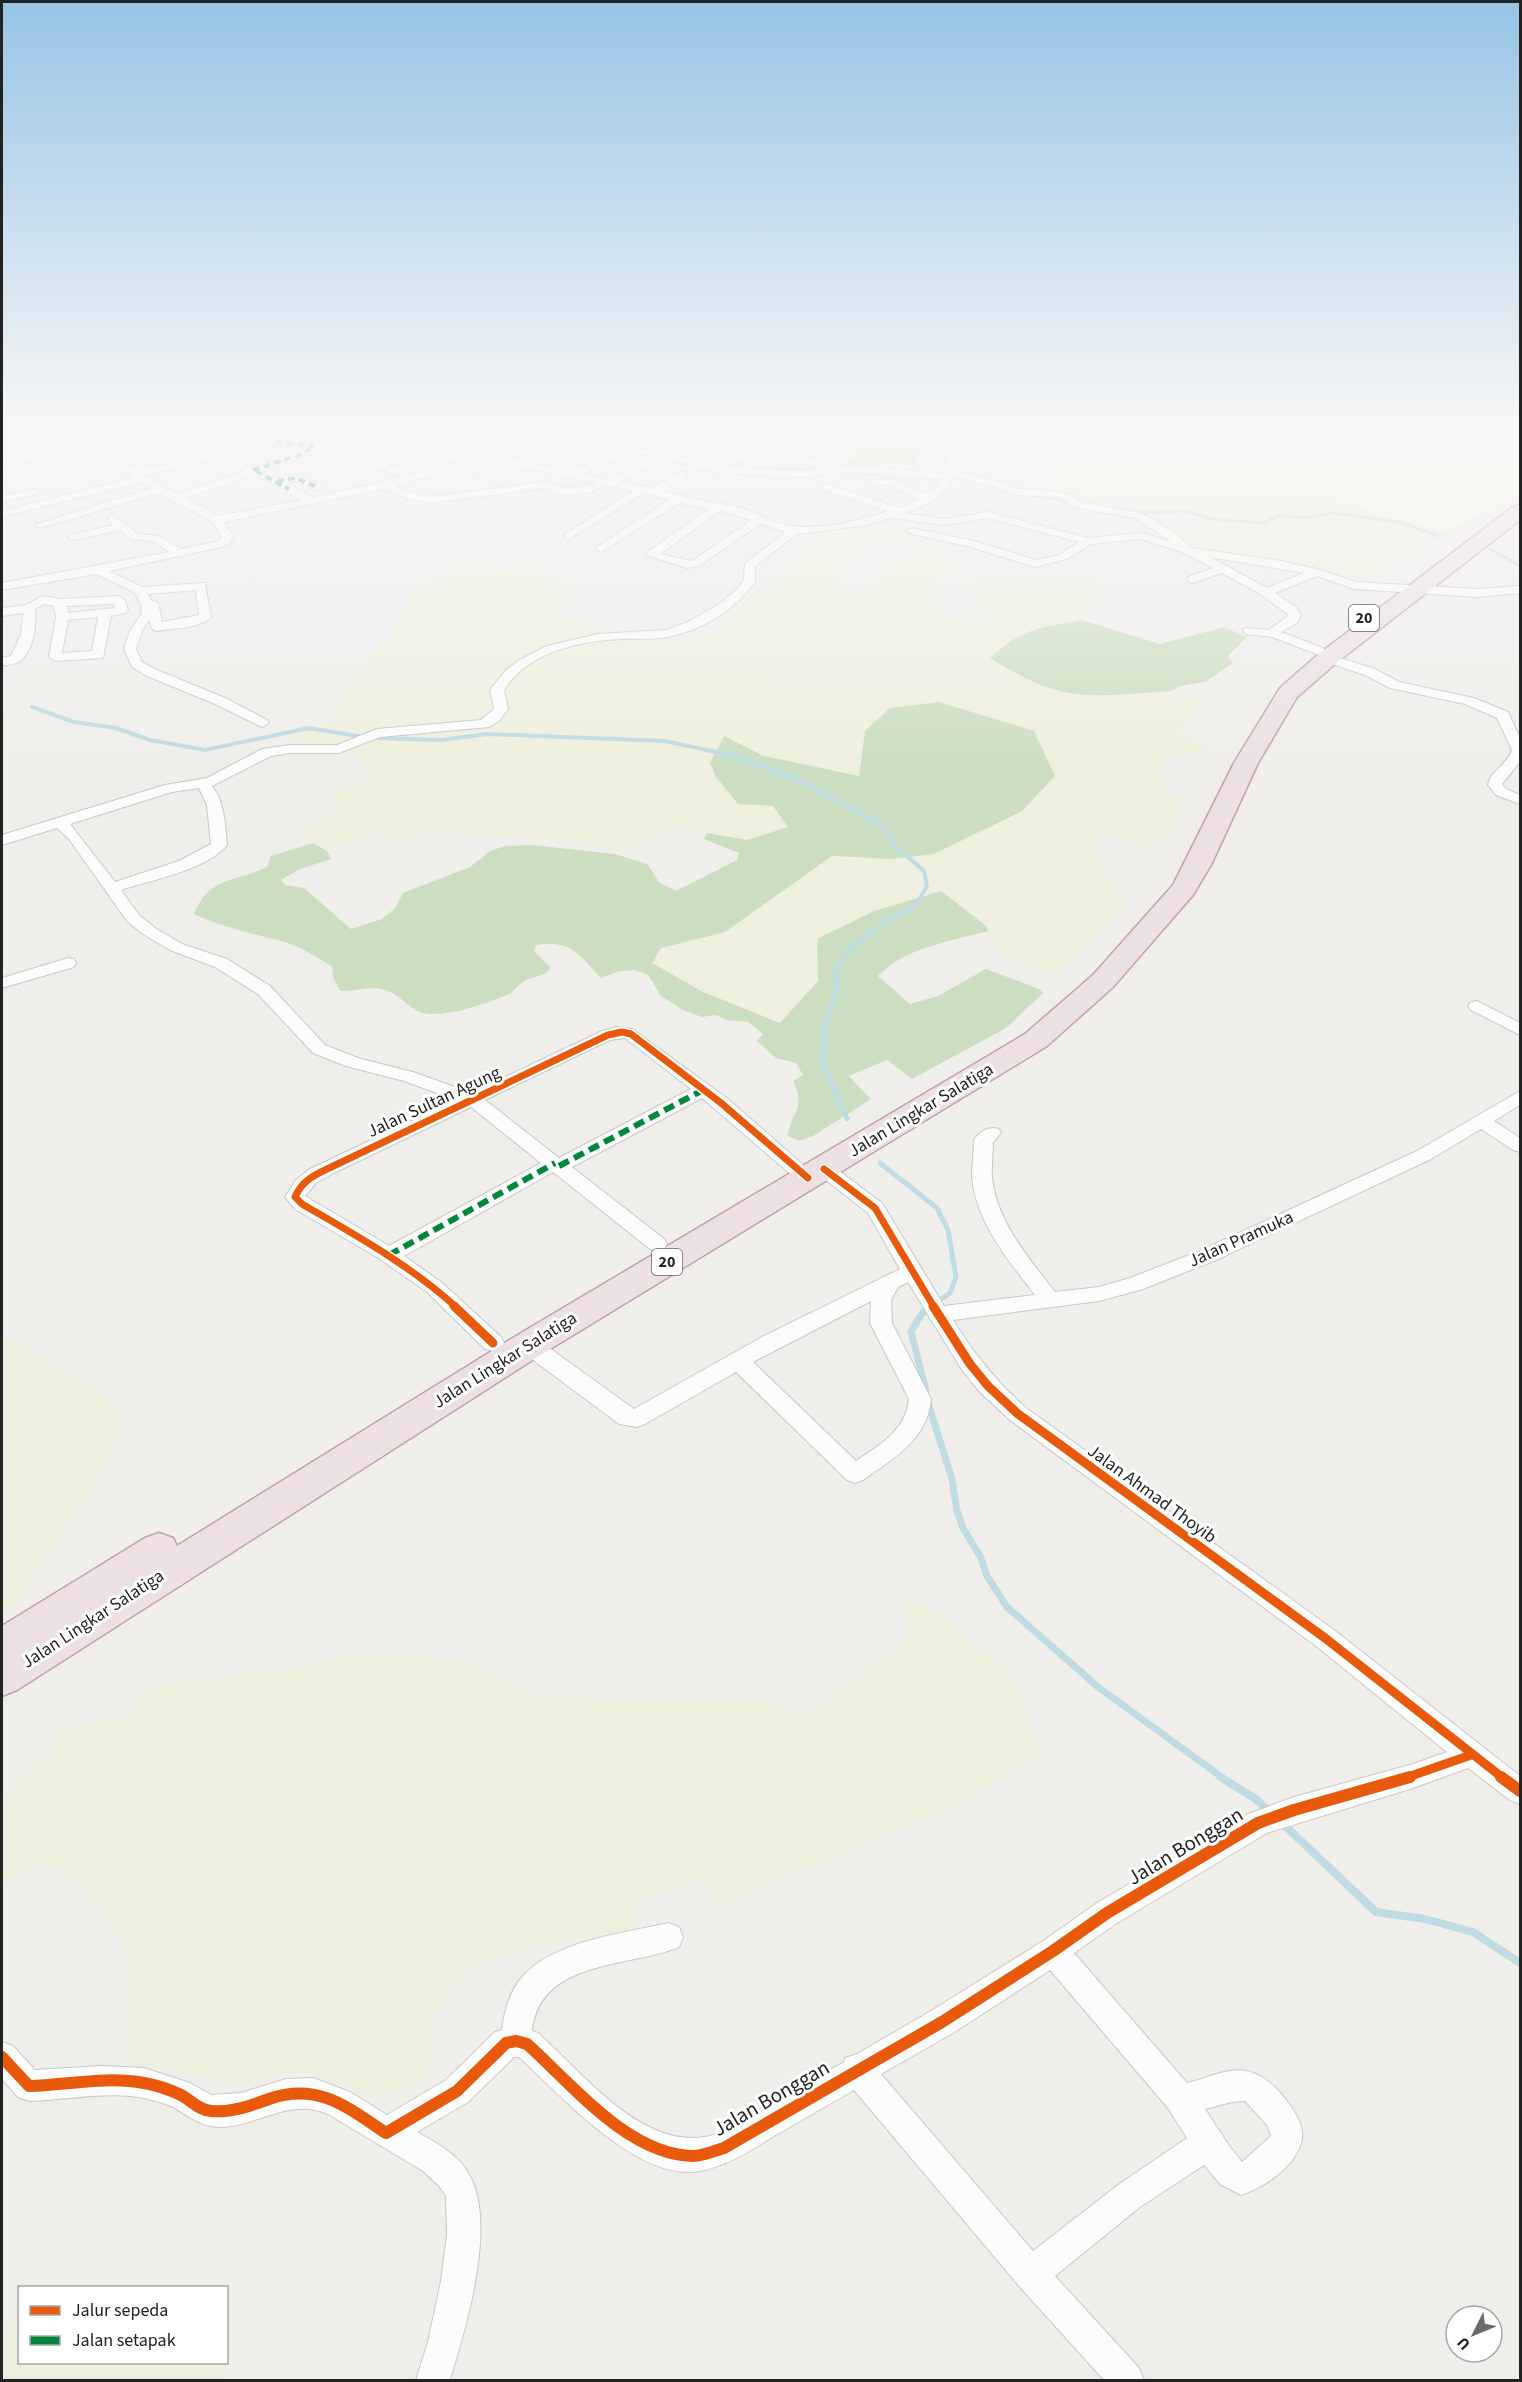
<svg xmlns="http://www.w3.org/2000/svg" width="1522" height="2382" viewBox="0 0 1522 2382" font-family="'Source Sans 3',sans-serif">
<rect width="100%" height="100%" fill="#f0eeeb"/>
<!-- education -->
<polygon fill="#f8f7e8" points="1148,431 1474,431 1520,443 1520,489 1503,501 1445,532 1364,510 1279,472 1187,465 1152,446 1146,434"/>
<!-- farmland -->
<g fill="#efefdf">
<polygon points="1031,431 1148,431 1146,434 1152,446 1187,465 1279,472 1389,519 1431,540 1370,579 1346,577 1274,558 1199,549 1170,529 1224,521 1187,507 1143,510 1139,506 1166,495 1136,492 1089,504 1053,488 1060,457 1018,450 1017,436"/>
<polygon points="848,530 878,532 915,538 886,540 854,550 838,571 841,589 861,593 882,586 881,571 901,561 926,554 950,563 968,573 944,573 929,579 931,591 949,615 968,622 989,619 984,606 967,589 987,579 1028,581 1085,579 1093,583 1090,590 1107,603 1082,605 1090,614 1081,620 1037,628 1010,640 990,658 1103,695 1171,691 1201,700 1178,736 1207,744 1202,751 1163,758 1156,780 1184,803 1163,843 1142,849 1122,838 1096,834 1091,850 1127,905 1057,975 999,952 985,925 819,981 780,1024 703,992 652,963 661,948 725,932 832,856 891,859 865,731 860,776 764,756 724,736 738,804 773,806 789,827 747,840 672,827 650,841 622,848 429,831 394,842 373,832 327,851 316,846 297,828 335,810 333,792 370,777 356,758 336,746 297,746 289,737 328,722 342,706 342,690 356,670 393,633 409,593 455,574 469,563 512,569 559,580 566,594 559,612 584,624 634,643 691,640 743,616 749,601 773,584 793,563 823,542"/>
<polygon points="2,1340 16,1341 64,1373 102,1393 120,1411 122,1433 94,1484 36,1573 2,1617"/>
<polygon points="906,1597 943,1616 1012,1675 1042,1756 948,1808 747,1894 718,1911 704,1879 632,1901 637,1941 571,1938 474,1963 431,2016 429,2076 377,2098 301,2071 232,2085 176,2069 126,2066 129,1952 82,1884 43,1860 2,1885 2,1800 56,1747 58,1729 129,1716 144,1686 252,1674 360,1656 469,1661 532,1698 765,1700 803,1717 910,1639"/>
<polygon points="2,2322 19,2322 20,2362 216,2363 230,2378 229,2380 2,2380"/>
</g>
<!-- forest -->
<g fill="#cbdec1">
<path d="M 767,431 L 926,431 L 914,441 L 920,450 L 915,459 L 921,465 C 905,466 890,454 876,466 L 846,467 L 841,466 L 861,455 C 835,433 793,460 767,431 Z"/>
<path d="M 1081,620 L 1160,644 L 1224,627 L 1247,637 L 1228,656 L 1233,663 L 1205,682 L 1180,686 L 1171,691 C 1136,693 1090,700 1056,690 C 1032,683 1011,671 990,658 C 1024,627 1038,629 1081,620 Z"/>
<path d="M 939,702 L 1034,731 L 1055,776 L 1022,811 L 934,854 L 891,859 L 832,856 L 725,932 L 661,948 L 652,963 L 703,992 L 780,1023 L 818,981 L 817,939 L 874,911 L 941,891 L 985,925 L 988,931 C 951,941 904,948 878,976 L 910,1004 L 938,996 L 986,969 L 1039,989 L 1043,993 L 1006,1028 L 912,1079 L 887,1060 L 849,1076 L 871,1099 L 813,1136 L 799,1141 L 788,1136 C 790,1112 807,1110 793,1081 L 803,1075 L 796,1063 L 776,1058 L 757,1041 L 763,1034 L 748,1022 L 727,1020 L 716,1015 L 702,1017 L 683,1010 L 661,996 L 648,975 L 635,970 L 620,971 L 601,978 C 579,955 571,939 536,945 L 534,951 L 551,968 C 544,977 533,976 523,982 C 518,985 515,991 509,994 C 488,1003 442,1020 420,1012 C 408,1007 399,994 385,990 C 371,985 354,992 340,991 L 333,977 L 332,966 C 318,958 301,947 285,942 C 254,934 224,928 194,914 C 210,875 236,883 267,867 L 271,856 L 313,843 L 327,851 L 331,859 L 300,869 L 281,880 L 285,885 L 304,888 L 351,929 L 382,919 L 395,908 L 403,893 L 470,867 L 490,851 L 505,846 L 531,845 L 615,854 L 647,864 L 660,883 L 676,891 L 737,860 L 739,853 L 704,839 L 707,833 L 747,840 L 788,827 L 773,806 L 738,804 L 716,777 L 710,763 L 724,736 L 764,756 L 859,776 L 865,731 L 890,708 Z"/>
</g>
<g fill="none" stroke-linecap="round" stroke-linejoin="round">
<!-- stream-far4 -->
<g stroke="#bfdbe3" stroke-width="3">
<polyline points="647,431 654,445 682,458"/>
<polyline points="750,469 821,469"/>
<polyline points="887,469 917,471"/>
<polyline points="1046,495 1074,505"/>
<polyline points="1136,513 1185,511 1212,519 1263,523 1277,516 1309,517 1333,513 1398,522 1439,536"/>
<polyline points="1490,549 1520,566"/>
</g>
<!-- stream-far3 -->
<g stroke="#bfdbe3" stroke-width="4">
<polyline points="32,707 74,722 116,728 150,740 205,750 309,728 363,737"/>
<polyline points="372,738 442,740 487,734 665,741 734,756 802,781 885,827 894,845 924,871 927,886 915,906 887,921 859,941"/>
</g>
<!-- stream-far2 -->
<g stroke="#bfdbe3" stroke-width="5">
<polyline points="847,1119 822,1061 825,1030 838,983 834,975 843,957 861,939"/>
<polyline points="880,1163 937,1208 948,1230 956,1277 950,1293 929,1307"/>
</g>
<!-- stream-far1 -->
<g stroke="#bfdbe3" stroke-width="7">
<polyline points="926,1391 911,1331 923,1312 932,1306"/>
<polyline points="928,1403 952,1479 957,1511 963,1528 981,1558 987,1576 1007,1607 1098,1687 1223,1778"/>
</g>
<!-- stream -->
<g stroke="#bfdbe3" stroke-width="8">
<polyline points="1220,1777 1256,1799 1270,1812"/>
<polyline points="1281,1822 1376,1912 1425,1919 1473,1932 1520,1963"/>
</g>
<defs>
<g id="street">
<polygon points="2,431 14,431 2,436"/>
<path d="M 63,431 L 76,431 L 99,444 L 177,431 L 202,431 L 197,434 L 106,449 L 136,470 L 218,453 C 246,461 274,431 303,431 L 262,451 L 235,460 L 252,467 L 298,452 L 335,431 L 348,431 L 306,456 L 261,471 L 278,478 L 295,475 L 321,485 L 321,489 L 317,490 L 294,481 L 287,482 L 312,498 L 403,477 L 373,466 L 373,462 L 394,458 L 394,462 L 387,464 L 414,474 L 432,468 L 434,462 L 453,453 L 425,447 L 400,458 L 395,455 L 396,453 L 414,444 L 359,431 L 379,431 L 422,440 L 441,431 L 454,431 L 433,443 L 461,448 L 496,431 L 509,431 L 472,451 L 498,456 L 545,431 L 558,431 L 509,458 L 572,472 L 600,457 L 642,449 L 659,450 L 710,465 L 673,450 L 720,431 L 747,431 L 803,452 L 822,447 L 851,456 L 851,460 L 840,467 L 853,466 L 943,473 L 948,454 L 934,431 L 944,431 L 947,436 L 1009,437 L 1013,438 L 1013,442 L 951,442 L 958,454 L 957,460 L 1015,462 L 1019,463 L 1019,467 L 955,466 L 954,471 L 993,480 L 1019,489 L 1056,491 L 1071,495 L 1080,502 L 1142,513 L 1171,530 L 1192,548 L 1281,561 L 1321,570 L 1356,582 L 1478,589 L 1520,586 L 1520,593 L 1478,597 L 1354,589 L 1317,576 L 1275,593 L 1296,607 L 1301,615 L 1297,623 L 1281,632 L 1323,648 L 1325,651 L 1323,654 L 1319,655 L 1272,637 L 1245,634 L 1243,631 L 1245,628 L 1269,630 L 1289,615 L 1262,595 L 1222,573 L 1192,583 L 1188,581 L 1188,577 L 1213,568 L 1185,553 L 1141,539 L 1091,544 L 1067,559 L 1035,567 L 967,546 L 912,534 L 906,531 L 912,528 L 974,541 L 1036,560 L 1059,555 L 1079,542 L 988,518 L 944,525 L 890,518 L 867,525 L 797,534 L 755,566 L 755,582 C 735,610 701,631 667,637 C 652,640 637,638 622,639 C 579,641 528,652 504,690 L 508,709 L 500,720 L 489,727 L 380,737 L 339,753 L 290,753 L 271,756 L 212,786 C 225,803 225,824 227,845 C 207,870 151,880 121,890 L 139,915 L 155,928 L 182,944 L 227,959 L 270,986 L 325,1045 L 358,1058 L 416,1073 L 471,1093 L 602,1031 L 617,1027 L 632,1029 L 728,1099 L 818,1178 L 815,1183 L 808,1184 L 801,1183 L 702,1098 L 572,1167 L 664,1239 L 667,1244 L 664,1249 L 657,1251 L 650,1249 L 553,1172 L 404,1256 L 441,1282 L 501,1337 L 504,1343 L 501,1349 L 493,1351 L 485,1349 L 427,1292 L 377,1257 L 295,1209 L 285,1197 L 296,1180 L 310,1169 L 456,1100 L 404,1081 L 346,1066 L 313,1053 L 258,994 L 215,967 L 170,950 L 143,934 L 127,921 L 69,839 L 57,828 L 2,845 L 2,835 L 165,785 L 207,778 L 262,749 L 290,745 L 337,745 L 377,729 L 481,720 L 494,709 L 490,690 L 506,670 L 518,661 L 547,646 L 598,634 L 666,630 L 688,622 L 721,603 L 739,587 L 744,580 L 745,563 L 786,532 L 760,524 L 699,566 L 687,568 L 646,555 L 649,551 L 709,509 L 679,503 L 601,552 L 595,549 L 597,547 L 669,500 L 644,493 L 569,539 L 565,538 L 565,534 L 633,491 L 607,485 L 588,493 L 565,495 L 543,488 L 430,503 L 408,499 L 384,489 L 224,522 L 234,538 L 229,544 L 222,547 L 109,571 L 142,587 L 205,583 L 211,617 C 199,629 173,628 157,631 L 153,630 L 149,620 L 142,631 L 136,649 L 142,662 L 157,670 L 225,698 L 267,720 L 269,723 L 262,727 L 215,704 L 147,676 L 132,667 L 124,649 L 130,631 L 142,613 L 141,604 L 134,592 L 96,574 L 2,590 L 2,583 L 169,552 L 152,541 L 131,539 L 120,530 L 74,540 L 68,537 L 70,535 L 114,525 L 107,518 L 113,515 L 138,534 L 159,536 L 181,549 L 215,542 L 222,538 L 213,522 L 159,493 L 44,527 L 40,528 L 34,525 L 151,488 L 141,482 L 2,517 L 2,511 L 133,478 L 88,446 L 2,469 L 2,463 L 81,441 ZM 733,433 L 748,439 L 699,454 L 688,450 ZM 758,442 L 768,446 L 720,462 L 709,458 ZM 777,449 L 792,455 L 792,459 L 821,469 L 800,471 L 723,467 ZM 822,453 L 840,459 C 828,466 817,462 805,457 ZM 464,455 L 489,460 L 475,468 L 475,472 L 479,473 L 500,463 L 597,483 L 582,487 L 565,488 L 543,482 L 430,497 L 415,494 L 396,486 L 441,472 L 443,466 ZM 642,455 L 652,456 L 610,480 L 583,474 L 607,462 ZM 659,456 L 716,473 L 800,477 L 853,472 L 941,479 L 938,486 L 926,494 L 892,479 L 867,480 L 867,484 L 886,484 L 918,499 L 899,508 L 826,484 L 818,484 L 818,488 L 888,511 C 855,522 812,533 778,523 C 766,520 756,512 744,509 C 717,502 689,499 663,491 L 686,476 L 686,472 L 678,472 L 652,488 L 621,482 L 659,460 ZM 217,459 L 245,471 L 177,494 L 143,475 ZM 254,475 L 275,484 L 300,500 L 219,516 L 185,498 ZM 952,477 L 986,485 L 1018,495 L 1056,497 L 1063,499 L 1073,507 L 1135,518 L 1172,542 L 1142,533 L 1088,538 L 988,512 L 944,519 L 905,513 C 924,506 945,498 952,477 ZM 720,511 L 751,520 L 692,561 L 660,554 ZM 1210,557 L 1304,573 L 1267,588 ZM 196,590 L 199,615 L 162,622 L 158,603 L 151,600 L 148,594 ZM 199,788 L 207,805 L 211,844 L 179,861 L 115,882 L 70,824 L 172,792 ZM 625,1038 L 691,1089 L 559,1158 L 485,1100 L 610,1040 ZM 471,1107 L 541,1163 L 389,1246 L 305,1196 L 316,1183 L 332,1174 Z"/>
<polygon points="206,431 235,434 256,431 236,440"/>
<polygon points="674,431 690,431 675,437 675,442 667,442 664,436"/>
<polygon points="34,489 39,492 38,494 2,502 2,496"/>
<path d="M 43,596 L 60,599 L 119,596 L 125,600 L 128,610 L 126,613 L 111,616 L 103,658 L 55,661 L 49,657 L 56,617 L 54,606 L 44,604 L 35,609 C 36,626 35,649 20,661 C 16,664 7,665 2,666 L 2,658 L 11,656 L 21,635 L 23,615 L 23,613 L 2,616 L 2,608 L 26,605 ZM 114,604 L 115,608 L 68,613 L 67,606 ZM 98,617 L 92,651 L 62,653 L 68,620 Z"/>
<path d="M 1328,654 L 1375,669 L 1399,682 L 1474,698 L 1508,712 L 1520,738 L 1520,762 L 1502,784 L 1506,789 L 1520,795 L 1520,804 L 1496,795 L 1488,785 C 1490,771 1508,764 1512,750 L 1497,718 L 1465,704 L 1390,688 L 1365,675 L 1323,661 L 1322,658 L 1323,655 Z"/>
<polygon points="68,958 74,959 76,963 74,967 2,988 2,978"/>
<polygon points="1477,1001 1520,1023 1520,1035 1471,1010 1468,1006 1471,1002"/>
<path d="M 1520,1091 L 1520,1105 L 1494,1121 L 1520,1138 L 1520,1152 L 1513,1150 L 1481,1129 L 1431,1159 L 1216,1260 L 1143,1289 L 1099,1301 L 953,1320 C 975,1355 995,1380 1026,1408 L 1334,1630 L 1520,1776 L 1520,1804 L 1510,1800 L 1468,1768 L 1413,1788 L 1267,1833 L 1117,1923 L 1074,1953 L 1187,2083 C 1206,2079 1227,2067 1246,2071 C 1262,2074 1273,2084 1283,2096 C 1291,2106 1304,2123 1302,2137 C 1299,2165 1265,2187 1241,2195 L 1220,2184 L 1204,2165 L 1140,2207 L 1055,2276 L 1139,2368 L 1144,2380 L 1104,2380 L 1019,2286 L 854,2090 C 827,2105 801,2121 774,2136 C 751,2150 727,2166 700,2171 C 638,2183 560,2094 519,2057 L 514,2057 L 468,2102 L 417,2132 C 435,2142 456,2153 467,2171 C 499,2220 466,2327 450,2380 L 416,2380 L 428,2342 L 441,2281 L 447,2235 L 446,2196 L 439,2186 L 423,2171 L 328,2114 C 290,2097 258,2126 221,2127 C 200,2127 188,2115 171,2106 C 163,2103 153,2100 144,2098 C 107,2091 67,2100 29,2101 L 18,2097 L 2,2079 L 2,2042 L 13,2046 L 35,2070 L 101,2066 L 144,2068 L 190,2083 L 211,2095 L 241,2093 L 286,2079 L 313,2078 L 350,2092 L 387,2115 L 446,2080 L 495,2032 L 502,2030 C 504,2012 510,1991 522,1977 C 553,1941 624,1933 669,1923 L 679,1927 L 683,1937 L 679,1947 C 628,1968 540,1959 532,2031 L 538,2033 C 585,2075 647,2157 717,2134 L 844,2062 L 845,2058 L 857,2054 L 931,2011 L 1043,1941 L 1097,1903 L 1248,1814 L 1294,1797 L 1413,1764 L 1447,1752 L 1316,1646 L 1010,1420 L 980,1392 L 962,1370 L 908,1282 L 898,1287 L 891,1300 L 892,1323 L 931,1399 C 928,1439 893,1459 863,1480 L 855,1483 L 847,1480 L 736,1372 L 645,1424 L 637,1427 L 619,1424 L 521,1351 L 518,1345 L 521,1339 L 529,1337 L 537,1339 L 634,1409 L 762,1337 L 900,1269 L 868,1213 L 817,1173 L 814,1169 L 817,1165 L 824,1163 L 831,1165 L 882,1203 L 944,1306 L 1035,1295 C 1008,1260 976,1222 972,1177 C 972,1165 974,1152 974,1140 C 980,1131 988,1126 999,1129 L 1001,1133 L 993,1142 C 993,1154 991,1167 992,1179 C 998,1224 1029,1258 1055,1292 L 1099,1287 L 1130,1278 L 1202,1250 L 1417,1151 ZM 871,1301 L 870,1323 L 909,1399 C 906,1430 880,1445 856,1461 L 753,1362 ZM 1050,1970 L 1168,2108 L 1187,2138 L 1118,2185 L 1033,2251 L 881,2074 L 953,2033 ZM 1245,2101 L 1267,2125 L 1271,2136 L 1242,2162 L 1230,2147 L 1205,2109 L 1232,2102 Z"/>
</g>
<polygon id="highway" points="1520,505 1520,520 1336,663 1297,697 1258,763 1211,865 1193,895 1113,987 1047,1046 542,1354 17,1690 2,1696 2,1626 145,1538 159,1533 173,1538 177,1546 516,1336 1025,1034 1093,975 1173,885 1234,763 1280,688 1320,653 1513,507"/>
</defs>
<!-- street casing -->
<use href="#street" stroke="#c9c8c7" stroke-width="2"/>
<!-- highway casing -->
<use href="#highway" stroke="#c5a2ac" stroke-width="3"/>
<!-- street -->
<use href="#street" fill="#fdfcfc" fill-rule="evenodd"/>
<!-- highway -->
<use href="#highway" fill="#ece0e2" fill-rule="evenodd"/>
<!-- quiet-far1 -->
<g stroke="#00873e" stroke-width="4" stroke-dasharray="7 4" stroke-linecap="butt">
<polyline points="276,442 314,446"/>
<polyline points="253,470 302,454 314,446"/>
<polyline points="256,471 289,489"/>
<polyline points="277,481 295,478 317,487"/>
</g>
<!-- quiet -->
<g stroke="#00873e" stroke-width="6" stroke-dasharray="11 6" stroke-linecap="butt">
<polyline points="559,1166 703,1090"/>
<polyline points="389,1255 555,1163"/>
</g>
<defs>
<g id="cycleway-far2">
<polyline points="824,1169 875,1208 934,1307"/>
<path d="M 456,1307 C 410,1265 355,1235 302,1204 L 295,1197 C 301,1183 312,1176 325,1170 L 608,1035 L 622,1032 L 631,1034 L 721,1103 L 808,1178"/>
</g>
<g id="cycleway-far1">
<polyline points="454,1306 493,1343"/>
<polyline points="933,1306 970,1364 988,1386 1018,1414 1325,1638 1503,1778"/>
<polyline points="1405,1778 1471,1755"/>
</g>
<g id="cycleway">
<polyline points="1501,1777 1520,1791"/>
<path d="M 2,2057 L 29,2086 C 67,2085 106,2076 144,2083 C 155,2085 168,2089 179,2094 C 190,2099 198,2110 211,2111 C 231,2113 250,2106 269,2099 C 318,2082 347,2107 386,2133 L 457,2091 L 506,2043 L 516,2041 L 527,2044 C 572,2084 628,2155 693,2156 C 703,2156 714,2151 724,2148 L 942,2022 L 1053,1951 L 1107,1913 L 1258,1823 L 1294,1810 L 1410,1777"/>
</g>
</defs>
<!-- cycleway-far2 casing -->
<use href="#cycleway-far2" stroke="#fff" stroke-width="10"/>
<!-- cycleway-far1 casing -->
<use href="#cycleway-far1" stroke="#fff" stroke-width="13"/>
<!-- cycleway casing -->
<use href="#cycleway" stroke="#fff" stroke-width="16"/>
<!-- cycleway-far2 -->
<use href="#cycleway-far2" stroke="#e8590c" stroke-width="7"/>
<!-- cycleway-far1 -->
<use href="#cycleway-far1" stroke="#e8590c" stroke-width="9"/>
<!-- cycleway -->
<use href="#cycleway" stroke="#e8590c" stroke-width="12"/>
</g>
<!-- sky -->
<linearGradient id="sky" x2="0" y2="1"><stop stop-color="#97c4e6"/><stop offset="0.56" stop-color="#f8f7f6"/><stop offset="1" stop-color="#f8f7f6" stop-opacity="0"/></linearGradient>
<rect width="1522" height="765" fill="url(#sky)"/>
<g text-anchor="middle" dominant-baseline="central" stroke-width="6" stroke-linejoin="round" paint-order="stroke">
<!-- shield labels -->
<g fill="#fff" stroke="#646464" stroke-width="1.5">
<rect x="1349" y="605" width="30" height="26" rx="4.5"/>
<rect x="652" y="1249" width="30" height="26" rx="4.5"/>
</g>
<g font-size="16" font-weight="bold" fill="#222">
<text x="1364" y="618">20</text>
<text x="667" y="1262">20</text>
</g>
<!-- street labels -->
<g font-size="18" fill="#222" stroke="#fff">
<text transform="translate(434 1102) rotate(-25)">Jalan Sultan Agung</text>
<text transform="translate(921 1110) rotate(-31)">Jalan Lingkar Salatiga</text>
<text transform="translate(1241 1239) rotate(-24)">Jalan Pramuka</text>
<text transform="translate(505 1360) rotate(-32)">Jalan Lingkar Salatiga</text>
<text transform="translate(1152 1494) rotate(36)">Jalan Ahmad Thoyib</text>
<text transform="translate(93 1619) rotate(-33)">Jalan Lingkar Salatiga</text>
</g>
<!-- near-street labels -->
<g font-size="21" fill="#222" stroke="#fff">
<text transform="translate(1185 1846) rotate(-31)">Jalan Bonggan</text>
<text transform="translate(771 2098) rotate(-30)">Jalan Bonggan</text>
</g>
</g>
<!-- border -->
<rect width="1522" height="2382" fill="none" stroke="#222222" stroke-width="6"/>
<!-- legend -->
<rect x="18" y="2286" width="210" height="78" fill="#ffffff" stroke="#a7a7a7" stroke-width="1.5"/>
<rect x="30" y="2306" width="30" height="9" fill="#e8590c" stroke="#a7a7a7" stroke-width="1.5"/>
<text x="72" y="2316" font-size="18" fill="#222222">Jalur sepeda</text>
<rect x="30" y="2336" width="30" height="9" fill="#00873e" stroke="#a7a7a7" stroke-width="1.5"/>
<text x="72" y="2346" font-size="18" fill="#222222">Jalan setapak</text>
<!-- north arrow -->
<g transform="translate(1474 2334) rotate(227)"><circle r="28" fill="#ffffff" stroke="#a7a7a7" stroke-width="1.5"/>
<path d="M0-4.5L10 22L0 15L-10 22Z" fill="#6a6968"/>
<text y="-9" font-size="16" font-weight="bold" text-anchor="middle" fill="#222222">U</text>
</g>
</svg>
